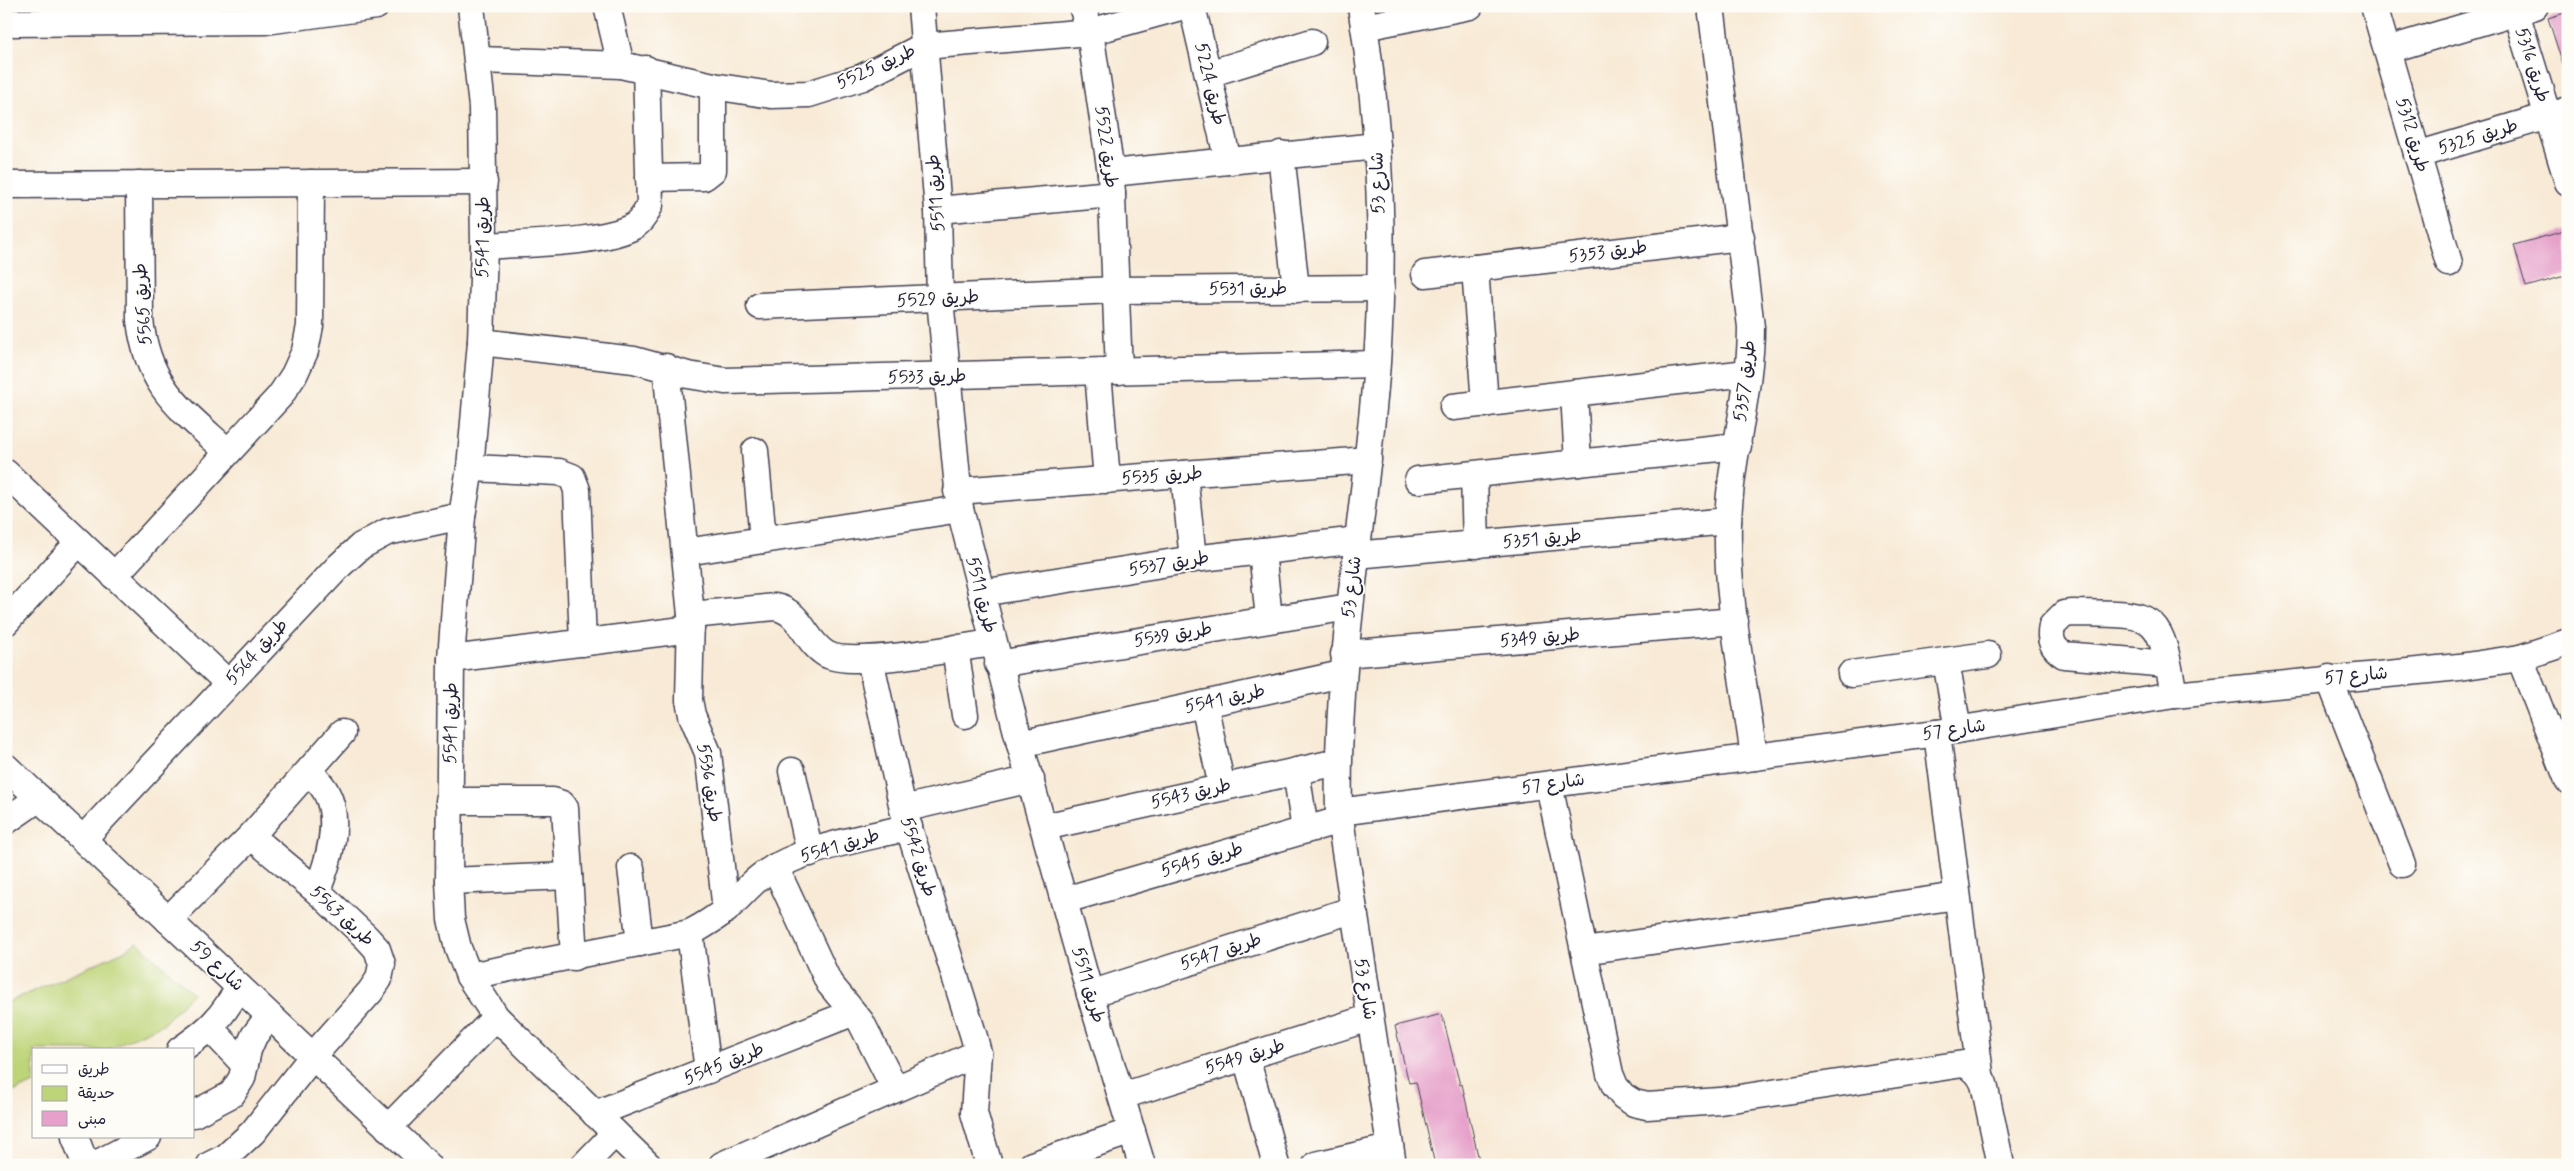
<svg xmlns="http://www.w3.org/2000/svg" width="2574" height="1171" viewBox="0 0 2574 1171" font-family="Mynerve,'Playpen Sans Arabic',sans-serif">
<rect width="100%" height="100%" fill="#fdfcf7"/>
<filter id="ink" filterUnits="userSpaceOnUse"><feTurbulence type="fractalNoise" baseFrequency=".02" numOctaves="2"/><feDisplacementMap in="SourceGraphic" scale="10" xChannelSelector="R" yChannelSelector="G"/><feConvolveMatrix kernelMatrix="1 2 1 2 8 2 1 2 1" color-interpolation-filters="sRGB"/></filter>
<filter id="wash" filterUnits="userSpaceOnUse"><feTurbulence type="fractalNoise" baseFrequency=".0096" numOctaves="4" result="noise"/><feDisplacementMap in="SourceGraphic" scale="20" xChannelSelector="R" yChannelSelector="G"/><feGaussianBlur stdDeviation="1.12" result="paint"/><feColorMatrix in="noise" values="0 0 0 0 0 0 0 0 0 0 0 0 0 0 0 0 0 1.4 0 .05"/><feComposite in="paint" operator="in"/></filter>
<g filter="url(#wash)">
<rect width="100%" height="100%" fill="#f8ead6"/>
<!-- green -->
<polygon fill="#bed478" stroke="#707b5a" points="137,942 193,993 163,1024 106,1050 34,1050 34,1083 6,1095 6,1003 124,951"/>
<g id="blocks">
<!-- building -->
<g fill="#e6a0ca">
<polygon points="2568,12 2568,67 2564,68 2548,18"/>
<polygon points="2568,230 2568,275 2526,287 2514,245"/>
<polygon points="1442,1014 1460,1085 1462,1084 1480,1165 1435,1165 1416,1082 1409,1083 1395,1026"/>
</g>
</g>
</g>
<g filter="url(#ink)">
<use href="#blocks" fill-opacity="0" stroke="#424052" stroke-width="1"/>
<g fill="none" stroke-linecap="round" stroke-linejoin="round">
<defs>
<g id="minor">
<polyline points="471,6 482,107 484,246 481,342 470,468 462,516 451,659 449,881 451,919 458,948 469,976 496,1017 648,1165"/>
<polyline points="607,6 621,65"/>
<polyline points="921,6 938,210 940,299 960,509 1020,744 1090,994 1142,1165"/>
<polyline points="1082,6 1090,32 1111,173 1119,371"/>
<polyline points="1192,6 1228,161"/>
<path d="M 1361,6 C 1380,124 1385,244 1377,363 C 1366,513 1335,661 1339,812 L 1393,1165"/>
<path d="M 1711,6 L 1751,327 C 1751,392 1730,457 1728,523 C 1726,600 1744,680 1754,757"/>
<polyline points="2374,6 2449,263"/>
<polyline points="2514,6 2568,182"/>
<polyline points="6,23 266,21 376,6"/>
<polyline points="1364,27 1470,6"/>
<polyline points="2387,50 2535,6"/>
<polyline points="479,60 621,65 713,86 771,95 809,94 863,77 924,46 1090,32 1184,6"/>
<polyline points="1208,74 1312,42"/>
<polyline points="1281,154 1296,289"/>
<polyline points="2417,155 2568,110"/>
<polyline points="1111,173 1377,146"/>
<polyline points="649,178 704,177 713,170 713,86"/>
<path d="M 139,184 L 140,320 C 148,388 180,408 228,452"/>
<polyline points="6,185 484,182"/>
<polyline points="938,210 1112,194"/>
<path d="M 484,246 C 522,243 602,244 634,226 C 642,221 646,213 650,205 L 646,69"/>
<polyline points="1475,268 1485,404"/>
<polyline points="1425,274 1741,237"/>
<polyline points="760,306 1115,290 1381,288"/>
<polyline points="481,342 634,360 688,375 725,381 1376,364"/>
<polyline points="666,367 691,615 689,700 692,715 708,753 726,910"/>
<polyline points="1098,372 1107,480"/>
<polyline points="1574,393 1578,463"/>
<polyline points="1453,407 1747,373"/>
<polyline points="755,451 763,540"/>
<polyline points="470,468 559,472 572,477 577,490 583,643"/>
<polyline points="6,473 228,683"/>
<polyline points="1184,474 1193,559"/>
<polyline points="1474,475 1476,545"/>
<polyline points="1418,480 1738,446"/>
<polyline points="957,491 1368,460"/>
<polyline points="1262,551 1269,619"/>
<polyline points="686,552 960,509"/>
<polyline points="1356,555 1728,521"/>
<polyline points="114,576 280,396 294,375 305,351 310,326 311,183"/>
<polyline points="981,593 1193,559 1358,540"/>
<path d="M 691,615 L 775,607 C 802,612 804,641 826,654 C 851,669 960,647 993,643"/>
<polyline points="6,622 79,542"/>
<polyline points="955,648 965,715"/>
<polyline points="1344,654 1735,621"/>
<polyline points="2520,658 2568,780"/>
<polyline points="451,659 691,629"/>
<polyline points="870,659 903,809 974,1037 978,1053 974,1113 989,1165"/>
<polyline points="1946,661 1958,730"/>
<polyline points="998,664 1349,607"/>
<path d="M 2168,664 L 2064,655 C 2052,648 2049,639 2052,626 L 2064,614 L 2073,613 C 2157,615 2159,608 2174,695"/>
<polyline points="1851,674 1988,655"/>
<polyline points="2329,678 2402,864"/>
<polyline points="1204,704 1222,787"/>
<polyline points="1937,733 1980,1074"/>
<polyline points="1020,744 1342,674"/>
<polyline points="6,767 428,1165"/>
<path d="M 309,771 C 315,778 322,784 326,792 C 342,821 328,863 317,891"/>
<polyline points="792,771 810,853"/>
<polyline points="1296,771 1305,830"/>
<path d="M 1549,785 L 1610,1074 L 1615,1086 L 1623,1096 L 1634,1103 L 1647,1106 L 1720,1101 L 1963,1064 C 1974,1068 1979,1073 1984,1084 L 2001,1165"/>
<polyline points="449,801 553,801 562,804 565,808 574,957"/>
<polyline points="903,809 1031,779"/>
<polyline points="1339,812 1937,733 2174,695 2459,667 2520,658 2568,642"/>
<polyline points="6,821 39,798"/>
<polyline points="1044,827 1338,762"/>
<polyline points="84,838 339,566 361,546 387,532 462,516"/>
<polyline points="775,867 829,983 861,1022 895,1089"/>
<polyline points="631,868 640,943"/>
<polyline points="449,881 569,876"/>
<polyline points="1065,900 1340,820"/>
<polyline points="168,920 251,836 342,733"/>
<polyline points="690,933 708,1070"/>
<polyline points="1584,951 1957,896"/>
<path d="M 469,976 L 690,933 C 703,926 714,920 725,910 C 739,899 749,884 764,874 C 803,847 863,839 909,827"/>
<polyline points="1090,994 1352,910"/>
<polyline points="210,1028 245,1065"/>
<path d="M 180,1050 C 210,1029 221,1019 239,987"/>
<polyline points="1246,1057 1276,1165"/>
<polyline points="1122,1096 1369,1018"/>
<polyline points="194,1114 232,1094 242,1078 248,1050 254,1036 269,1016"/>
<polyline points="595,1114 852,1013"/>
<polyline points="388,1128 496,1017"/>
<polyline points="75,1137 83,1158 89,1165"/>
<polyline points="90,1165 102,1161 148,1137"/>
<polyline points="210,1165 226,1157 253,1132 312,1057 370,992 379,979 382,964 377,949 366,937 317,891 251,836"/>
<polyline points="584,1165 615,1133"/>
<polyline points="722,1165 978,1053"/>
<polyline points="1032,1165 1132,1131"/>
<polyline points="1316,1165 1390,1148"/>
</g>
</defs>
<!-- minor casing -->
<use href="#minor" stroke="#424052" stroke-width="29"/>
<!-- minor -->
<use href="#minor" stroke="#fff" stroke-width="26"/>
</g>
</g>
<g text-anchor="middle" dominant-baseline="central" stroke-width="4" stroke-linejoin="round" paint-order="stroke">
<!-- street labels -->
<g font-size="18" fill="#22223b" stroke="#fdfcf7">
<text transform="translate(2532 65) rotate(73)">طريق 5316</text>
<text transform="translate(876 67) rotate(-24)">طريق 5525</text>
<text transform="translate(1210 84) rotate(77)">طريق 5224</text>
<text transform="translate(2412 135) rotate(74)">طريق 5312</text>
<text transform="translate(2478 137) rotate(-17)">طريق 5325</text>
<text transform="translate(1106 147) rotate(83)">طريق 5522</text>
<text transform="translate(1378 183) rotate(-91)">شارع 53</text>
<text transform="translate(936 193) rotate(-94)">طريق 5511</text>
<text transform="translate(483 237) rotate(-89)">طريق 5541</text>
<text transform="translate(1608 252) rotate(-7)">طريق 5353</text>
<text x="1248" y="289">طريق 5531</text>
<text transform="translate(938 299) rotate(-3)">طريق 5529</text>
<text transform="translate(143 304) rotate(-94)">طريق 5565</text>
<text transform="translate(927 377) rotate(-1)">طريق 5533</text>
<text transform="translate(1745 381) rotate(-83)">طريق 5357</text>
<text transform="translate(1162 476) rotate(-4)">طريق 5535</text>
<text transform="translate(1542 539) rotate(-5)">طريق 5351</text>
<text transform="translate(1169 564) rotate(-9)">طريق 5537</text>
<text transform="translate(1352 587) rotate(-83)">شارع 53</text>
<text transform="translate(981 595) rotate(76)">طريق 5511</text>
<text transform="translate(1173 635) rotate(-9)">طريق 5539</text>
<text transform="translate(1540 638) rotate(-5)">طريق 5349</text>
<text transform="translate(257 652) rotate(-47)">طريق 5564</text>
<text transform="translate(2356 676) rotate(-5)">شارع 57</text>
<text transform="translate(1225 699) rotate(-12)">طريق 5541</text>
<text transform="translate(451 723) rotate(-89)">طريق 5541</text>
<text transform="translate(1954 730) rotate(-8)">شارع 57</text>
<text transform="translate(709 783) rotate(81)">طريق 5536</text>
<text transform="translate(1553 784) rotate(-8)">شارع 57</text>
<text transform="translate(1191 794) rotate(-13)">طريق 5543</text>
<text transform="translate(840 846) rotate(-16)">طريق 5541</text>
<text transform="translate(918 857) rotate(73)">طريق 5542</text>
<text transform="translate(1202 860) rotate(-16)">طريق 5545</text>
<text transform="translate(342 916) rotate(43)">طريق 5563</text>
<text transform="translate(1221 952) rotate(-18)">طريق 5547</text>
<text transform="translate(217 966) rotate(43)">شارع 59</text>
<text transform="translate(1088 985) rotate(74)">طريق 5511</text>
<text transform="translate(1365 989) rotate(81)">شارع 53</text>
<text transform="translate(1245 1057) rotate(-17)">طريق 5549</text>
<text transform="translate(724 1064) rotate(-22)">طريق 5545</text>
</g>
</g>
<!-- margin -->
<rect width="2574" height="1171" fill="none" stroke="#fdfcf7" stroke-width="25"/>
<!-- legend -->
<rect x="32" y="1048" width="162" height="90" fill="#fdfcf7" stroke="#a5a5ac"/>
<rect x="42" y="1065" width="25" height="8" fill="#ffffff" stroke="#a5a5ac"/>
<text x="78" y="1074" font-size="15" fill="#22223b">طريق</text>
<rect x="42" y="1086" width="25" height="15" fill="#bed478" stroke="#a5a5ac"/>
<text x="78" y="1098" font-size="15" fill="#22223b">حديقة</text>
<rect x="42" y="1111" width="25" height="15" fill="#e6a0ca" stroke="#a5a5ac"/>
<text x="78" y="1124" font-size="15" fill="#22223b">مبنى</text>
</svg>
